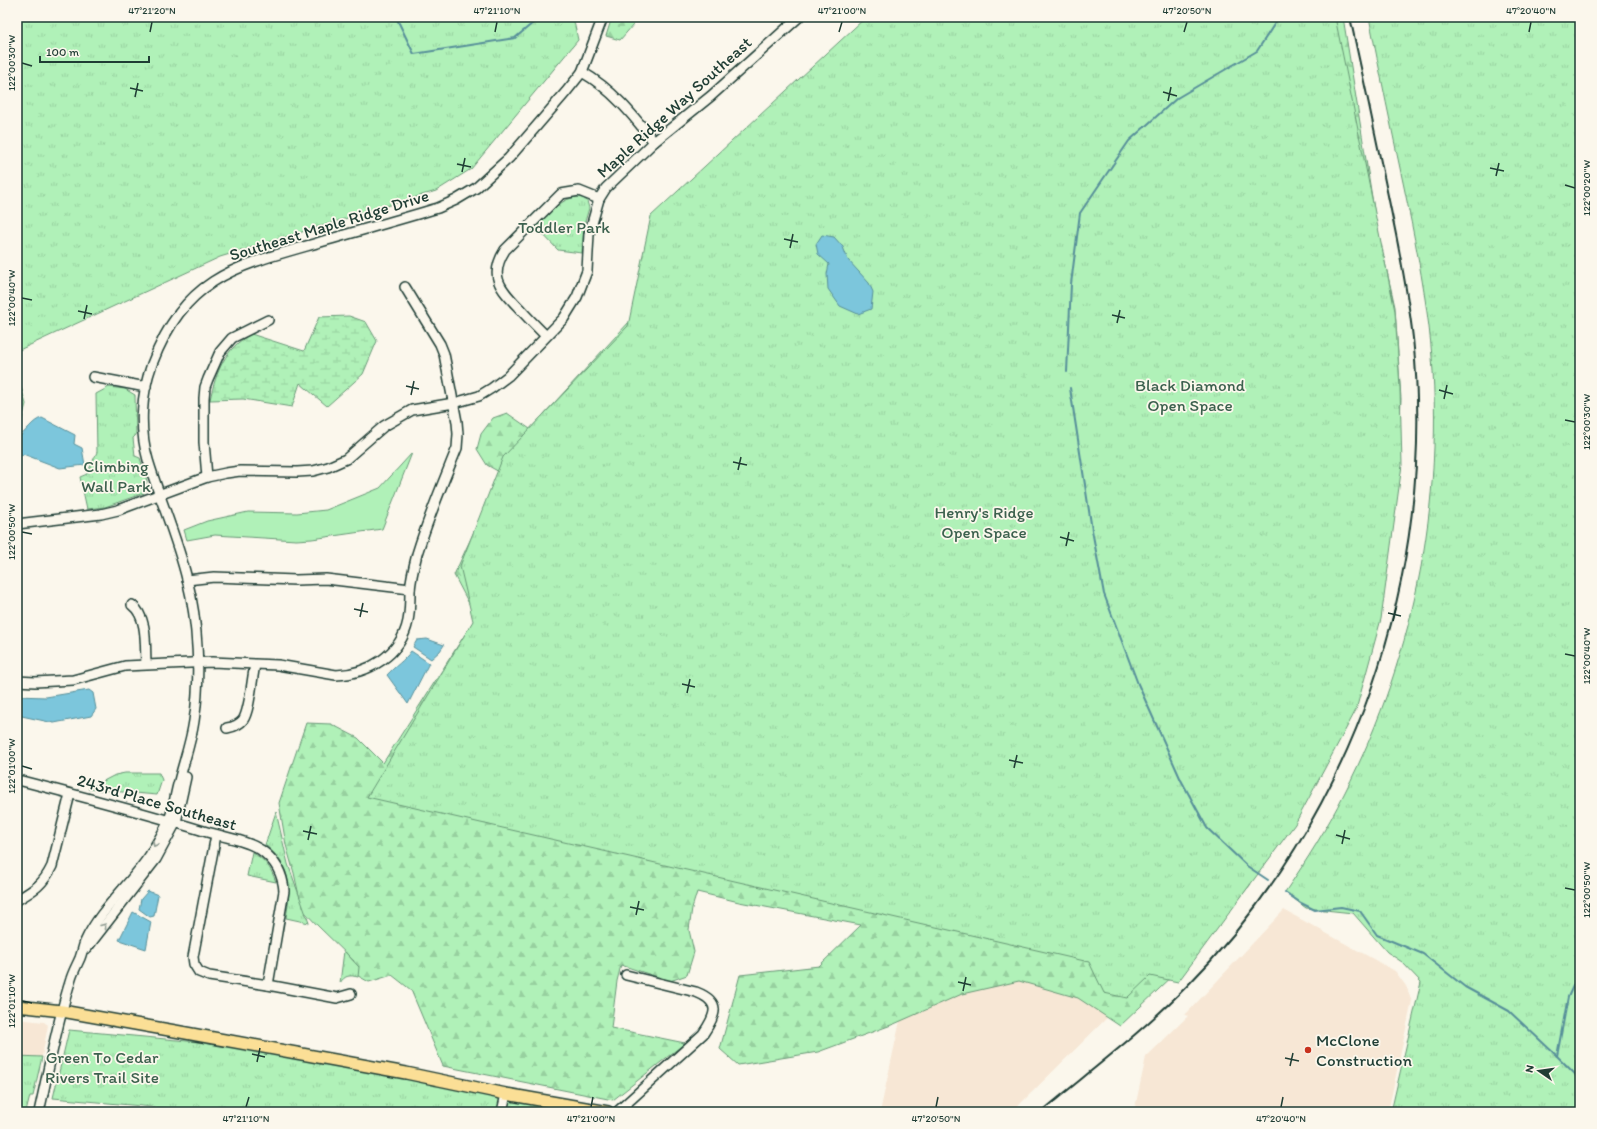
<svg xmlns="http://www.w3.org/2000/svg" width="1597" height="1129" viewBox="0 0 1597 1129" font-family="Itim,sans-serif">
<defs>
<pattern id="forest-firs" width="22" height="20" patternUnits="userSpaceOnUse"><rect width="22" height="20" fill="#b0f1b8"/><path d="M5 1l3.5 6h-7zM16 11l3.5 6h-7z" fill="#97d09f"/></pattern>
<pattern id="wetland-marsh" width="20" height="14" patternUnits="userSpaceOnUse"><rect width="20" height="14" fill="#b0f1b8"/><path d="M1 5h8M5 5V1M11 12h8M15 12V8" fill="none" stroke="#97d09f"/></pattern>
<pattern id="park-tufts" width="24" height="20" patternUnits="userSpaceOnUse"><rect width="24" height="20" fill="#b0f1b8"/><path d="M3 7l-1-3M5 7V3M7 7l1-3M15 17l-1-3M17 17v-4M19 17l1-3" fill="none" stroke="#97d09f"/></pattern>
</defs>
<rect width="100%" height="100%" fill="#fbf7ec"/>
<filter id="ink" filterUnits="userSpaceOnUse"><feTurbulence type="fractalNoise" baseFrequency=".025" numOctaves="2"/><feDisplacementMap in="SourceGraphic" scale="8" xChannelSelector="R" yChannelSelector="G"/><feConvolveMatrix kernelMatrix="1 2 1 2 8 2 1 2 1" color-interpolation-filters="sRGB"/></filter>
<g filter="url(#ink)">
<!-- built -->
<g fill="#f7e7d5">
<polygon points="1284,910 1395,971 1406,986 1412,1001 1388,1112 1134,1112 1146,1057 1188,1016 1185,1015"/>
<polygon points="918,939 1127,998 1012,1112 880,1112"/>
<polygon points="17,1019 44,1022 48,1025 42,1057 17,1056"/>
</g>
<!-- grass -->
<polygon fill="#b0f1b8" stroke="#689776" points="412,453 382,529 312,539 296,540 215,535 187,540 184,530 207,521 248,512 297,513 326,510 380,488"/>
<!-- forest -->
<g fill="url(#forest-firs)" stroke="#689776">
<polygon points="612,17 640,17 620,40 606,36"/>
<polygon points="866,17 956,17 1082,366 1340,17 1343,17 1376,222 1395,307 1401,399 1397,485 1203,851 1251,884 1178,971 1120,1026 1078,998 1019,981 962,994 894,1024 818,1052 738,1065 720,1049 740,975 819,966 861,925 739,902 697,892 692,908 689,930 694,952 687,975 670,981 621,965 617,981 611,1028 685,1043 613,1100 443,1066 411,990 392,975 369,982 351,972 354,961 318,926 302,909 294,873 286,845 279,803 306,723 331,724 358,738 383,763 476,617 454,575 501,473 487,465 477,449 481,434 493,418 507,413 530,429 630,321 726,157"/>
</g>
<!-- wetland -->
<path fill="url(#wetland-marsh)" stroke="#689776" d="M 349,316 L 366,322 L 377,341 L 363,374 L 327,406 L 300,383 L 292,407 L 243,399 L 210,400 C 216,372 225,348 251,334 L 304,351 L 319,317 Z"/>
<!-- park -->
<g fill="url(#park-tufts)" stroke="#689776">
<polygon points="17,17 573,17 578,40 471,169 436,191 220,257 17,351"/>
<polygon points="866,17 1335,17 1395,311 1400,387 1402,465 1381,619 1356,710 1295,824 1178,982 1150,976 1127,998 1104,993 1089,962 367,797 473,621 460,566 503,457 628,326 651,216"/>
<path d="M 1369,17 L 1580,17 L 1580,1112 L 1391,1112 L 1421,982 L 1402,962 L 1387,952 L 1353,913 L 1306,908 L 1285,892 C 1307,860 1327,828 1344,794 C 1417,652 1448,486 1429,327 C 1423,280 1414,234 1404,187 C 1392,131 1380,74 1369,17 Z"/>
<path d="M 577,197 L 583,198 L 587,201 L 589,208 L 584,225 L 582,253 L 558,250 L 536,227 C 548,215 559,199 577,197 Z"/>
<polygon points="17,374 26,404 21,423 17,425"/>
<polygon points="109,387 125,389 135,395 136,435 133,438 135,456 140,458 147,481 144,493 105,507 87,509 80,477 87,474 97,452 96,394"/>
<polygon points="125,773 159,773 162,780 157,795 88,789 115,775"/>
<path d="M 276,812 L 288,864 L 309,923 L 286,918 C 291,888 292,866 265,845 Z"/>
<path d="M 252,852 C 266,861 270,866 276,882 L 247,876 Z"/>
<path d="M 344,951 L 359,967 L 358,977 C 350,975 345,975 340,983 Z"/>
<polygon points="69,1030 198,1042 299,1057 601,1112 207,1112 53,1098"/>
<polygon points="17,1056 42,1057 33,1096 30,1096 26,1112 17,1112"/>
</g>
<!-- water -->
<g fill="#7cc6dc" stroke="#578f99">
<polygon points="822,235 834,237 843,247 848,260 869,283 873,292 871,309 858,314 840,306 828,289 827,274 829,264 818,254 816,244"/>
<path d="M 42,418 L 75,435 L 74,444 L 82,448 L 85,465 L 60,468 L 23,454 L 17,458 L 17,438 C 26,433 32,420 42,418 Z"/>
<polygon points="427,639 444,645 440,651 431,659 413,647 417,640"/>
<path d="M 411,651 L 429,663 L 408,704 L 387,675 C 395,666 404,661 411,651 Z"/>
<polygon points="89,690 93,693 96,709 91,716 54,723 17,715 17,696 46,697"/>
<polygon points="148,891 158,895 154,916 150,917 139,909 141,899"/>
<polygon points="133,912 151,922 146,949 119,940"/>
</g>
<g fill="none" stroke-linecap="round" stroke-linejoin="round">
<!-- stream -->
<g stroke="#578f99" stroke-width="2">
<polyline points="396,17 414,54 515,38 540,17"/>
<polyline points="1067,372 1071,284 1080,213 1129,141 1177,98 1257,51 1279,17"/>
<polyline points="1070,388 1092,530 1104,594 1138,684 1181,780 1207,828 1247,866 1268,880"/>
<polyline points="1285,892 1301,903 1315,910 1341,907 1360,911 1377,935 1423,954 1465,987 1509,1011 1557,1056 1580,1079"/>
<polyline points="1557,1056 1568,997 1580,971"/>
</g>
<defs>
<g id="minor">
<path d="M 582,72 C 612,89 633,115 654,142"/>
<path d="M 545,335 C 537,327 528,318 520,309 C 501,289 488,277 505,250 L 561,194 L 579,191 L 599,199"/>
<polyline points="93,377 146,387"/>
<polyline points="207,477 204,442 204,398 205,387 208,379 220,352 232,338 268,320"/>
<polyline points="17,524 101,514 118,510 207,477 226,473 240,471 297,472 313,471 328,467 346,459 384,426 412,410 454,403 479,396 492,388 508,376 564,318 577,297 587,271 589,234 599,199 606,188 654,142 711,96 799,17"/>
<polyline points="187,580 214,577 296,580 326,579 410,589"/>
<path d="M 132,605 C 148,617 145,646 146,664"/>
<path d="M 17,681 L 35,682 L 73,680 L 125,666 L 212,662 L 278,665 L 336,675 C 368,674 401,655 408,621 C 410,611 410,600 410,590 C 411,578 414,566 417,554 C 428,518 443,483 457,448 L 458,434 L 457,422 L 444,354 L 440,344 L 405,287"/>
<path d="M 227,728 C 233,727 239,725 243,720 C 250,710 252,677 255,665"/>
<path d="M 17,781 L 22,781 C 84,797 146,813 207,832 C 224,837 246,840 261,850 C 275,860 283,874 284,891 L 268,985"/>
<polyline points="216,835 193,957 194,964 199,972 209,976 268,985 337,998 351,994"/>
<path d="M 17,900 C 34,890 43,885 52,866 L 70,794"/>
<polyline points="87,948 156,859 176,822 186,777"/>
<path d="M 39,1112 C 49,1068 57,1022 71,979 C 73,972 77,965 80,958 C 82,953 83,947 85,942 C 100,909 130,885 150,855 C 156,844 164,832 169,820 C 174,808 175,794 179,781 C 184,761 191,742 194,721 C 201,677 198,622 187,579 C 177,538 160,500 148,460 C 139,429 141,394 152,364 C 185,277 236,266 317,243 C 358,231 398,220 438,208 L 456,200 L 476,188 L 488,177 L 509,158 L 566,92 L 582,72 L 603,17"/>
<polyline points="502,1112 506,1094"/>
<path d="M 617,1112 L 703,1034 C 716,1015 722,1002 696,992 L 626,975"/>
</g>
<polyline id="major" points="17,1006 62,1011 175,1031 406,1073 506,1094 608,1112"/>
</defs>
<!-- minor casing -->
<use href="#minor" stroke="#1f3d34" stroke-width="12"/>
<!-- major casing -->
<use href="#major" stroke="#1f3d34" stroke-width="14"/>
<!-- minor -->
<use href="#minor" stroke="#fbf7ec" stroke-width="9"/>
<!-- major -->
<use href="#major" stroke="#fbdf96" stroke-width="11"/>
<!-- rail -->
<path stroke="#1f3d34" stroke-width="2" d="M 1041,1112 C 1090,1071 1141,1033 1186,987 C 1353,819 1438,574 1413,338 C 1408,295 1400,253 1391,210 C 1378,146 1364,81 1350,17"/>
</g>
<!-- one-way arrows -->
<defs><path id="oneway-chevron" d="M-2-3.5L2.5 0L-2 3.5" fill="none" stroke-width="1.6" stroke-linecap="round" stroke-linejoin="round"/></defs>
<g stroke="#8d9a90">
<use href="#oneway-chevron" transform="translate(155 844) rotate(119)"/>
<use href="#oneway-chevron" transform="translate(104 926) rotate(-52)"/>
</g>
</g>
<!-- ticks -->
<path fill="none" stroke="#1f3d34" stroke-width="1.5" d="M 150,32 L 152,22M 495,32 L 497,22M 839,32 L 842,22M 1184,32 L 1187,22M 1529,32 L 1531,22M 22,63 L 32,66M 130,88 L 143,91M 1163,92 L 1177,96M 135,97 L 138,83M 1168,101 L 1171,87M 457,164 L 471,167M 1490,168 L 1504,171M 462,172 L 465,158M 1496,176 L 1499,163M 1565,185 L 1575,188M 784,239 L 798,242M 790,248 L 793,234M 22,298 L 32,300M 78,311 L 92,314M 1112,315 L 1125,318M 84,319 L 87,305M 1117,323 L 1120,310M 406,386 L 419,389M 1439,390 L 1453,394M 411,395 L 414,381M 1444,399 L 1447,385M 1565,420 L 1575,422M 733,462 L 747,465M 738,470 L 741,457M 22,532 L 32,534M 1060,537 L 1074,541M 1066,546 L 1069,532M 354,609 L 368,612M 1388,613 L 1401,616M 360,617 L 363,603M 1393,621 L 1396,608M 1565,654 L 1575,656M 682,684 L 695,687M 687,693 L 690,679M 1009,760 L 1023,763M 22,766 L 32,769M 1014,768 L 1017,755M 303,831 L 317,834M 1336,835 L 1350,839M 308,840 L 311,826M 1342,844 L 1345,830M 1565,888 L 1575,890M 630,907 L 644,910M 636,915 L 639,901M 958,982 L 971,985M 963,991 L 966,977M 22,1001 L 32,1003M 252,1054 L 265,1057M 1285,1058 L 1299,1061M 257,1062 L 260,1048M 1290,1066 L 1293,1053M 246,1107 L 249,1097M 591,1107 L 593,1097M 936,1107 L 938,1097M 1281,1107 L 1283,1097"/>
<!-- markers -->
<circle fill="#c8321e" stroke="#fbf7ec" stroke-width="1.5" cx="1308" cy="1050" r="4"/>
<g text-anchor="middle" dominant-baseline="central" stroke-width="3.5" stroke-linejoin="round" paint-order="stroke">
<!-- street labels -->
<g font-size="17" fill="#1f3d34" stroke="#fbf7ec">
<text transform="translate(674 107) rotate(-42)">Maple Ridge Way Southeast</text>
<text transform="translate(329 225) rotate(-17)">Southeast Maple Ridge Drive</text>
<text transform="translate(157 802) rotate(16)">243rd Place Southeast</text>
</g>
<!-- park labels -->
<g font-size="17" fill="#3c614e" stroke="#fbf7ec">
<text x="564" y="227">Toddler Park</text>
<text x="1190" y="385">Black Diamond<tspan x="1190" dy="20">Open Space</tspan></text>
<text x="116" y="466">Climbing<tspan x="116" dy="20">Wall Park</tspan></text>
<text x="984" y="512">Henry's Ridge<tspan x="984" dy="20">Open Space</tspan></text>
<text x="102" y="1057">Green To Cedar<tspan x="102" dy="20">Rivers Trail Site</tspan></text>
</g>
<!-- poi labels -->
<g font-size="17" fill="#1f3d34" stroke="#fbf7ec" text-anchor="start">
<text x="1316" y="1040">McClone<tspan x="1316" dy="20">Construction</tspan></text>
</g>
</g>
<!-- margin -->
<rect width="1597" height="1129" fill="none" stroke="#fbf7ec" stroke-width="44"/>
<!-- north arrow -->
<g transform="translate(1539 1071) rotate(283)" stroke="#fbf7ec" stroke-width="3" paint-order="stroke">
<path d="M0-3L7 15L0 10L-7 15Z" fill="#1f3d34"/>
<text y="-6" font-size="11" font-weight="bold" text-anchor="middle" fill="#1f3d34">N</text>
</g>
<!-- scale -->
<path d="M40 56v6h109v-6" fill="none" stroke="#1f3d34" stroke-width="2"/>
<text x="46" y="56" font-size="12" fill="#1f3d34" stroke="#fbf7ec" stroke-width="3" paint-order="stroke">100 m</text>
<rect x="22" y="22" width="1553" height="1085" fill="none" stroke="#1f3d34" stroke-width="1.5"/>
<g font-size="10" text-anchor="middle" fill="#1f3d34">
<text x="152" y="14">47°21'20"N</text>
<text x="497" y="14">47°21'10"N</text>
<text x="842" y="14">47°21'00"N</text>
<text x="1187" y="14">47°20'50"N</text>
<text x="1531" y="14">47°20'40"N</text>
<text transform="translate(11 63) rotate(-90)" y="4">122°00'30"W</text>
<text transform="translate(1586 188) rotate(-90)" y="4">122°00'20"W</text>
<text transform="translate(11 298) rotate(-90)" y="4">122°00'40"W</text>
<text transform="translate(1586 422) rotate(-90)" y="4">122°00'30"W</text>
<text transform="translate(11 532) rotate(-90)" y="4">122°00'50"W</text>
<text transform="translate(1586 656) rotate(-90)" y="4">122°00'40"W</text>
<text transform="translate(11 766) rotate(-90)" y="4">122°01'00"W</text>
<text transform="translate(1586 890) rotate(-90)" y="4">122°00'50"W</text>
<text transform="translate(11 1001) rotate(-90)" y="4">122°01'10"W</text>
<text x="246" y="1122">47°21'10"N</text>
<text x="591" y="1122">47°21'00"N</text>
<text x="936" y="1122">47°20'50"N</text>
<text x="1281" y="1122">47°20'40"N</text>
</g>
</svg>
